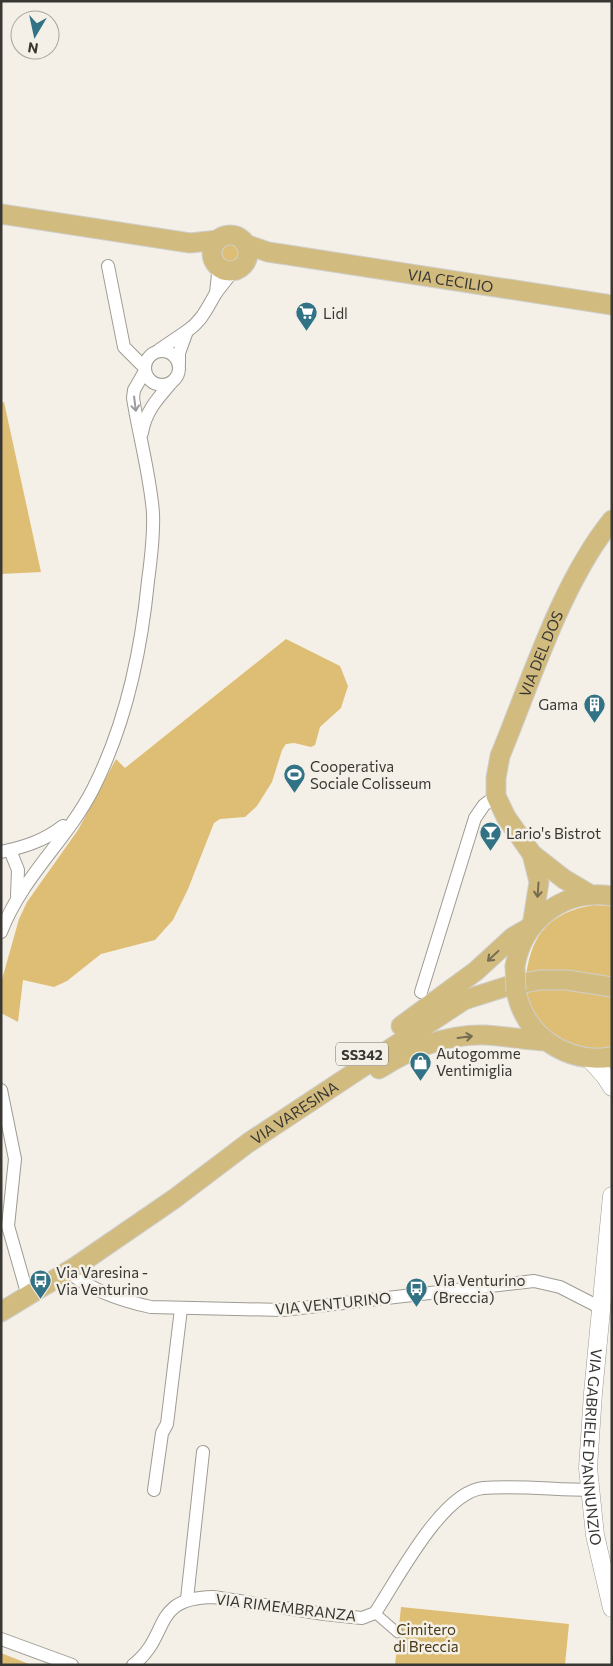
<svg xmlns="http://www.w3.org/2000/svg" width="613" height="1666" viewBox="0 0 613 1666" font-family="Commissioner,sans-serif">
<rect width="100%" height="100%" fill="#f4f0e8"/>
<!-- green -->
<g fill="#debe74">
<circle cx="231" cy="253" r="10"/>
<polygon points="4,402 41,572 1,574 1,403"/>
<polygon points="286,639 340,666 348,686 341,708 320,727 315,745 311,747 294,743 286,744 282,750 272,782 257,806 245,817 220,819 214,823 188,889 173,920 155,940 101,954 67,981 54,987 23,980 18,1022 1,1013 1,983 19,919 27,902 78,830 116,759 125,768"/>
<path d="M 594,905 L 612,906 L 612,979 L 526,975 C 532,933 550,912 594,905 Z"/>
<path d="M 543,986 L 612,993 L 612,1049 C 602,1049 590,1051 580,1049 C 551,1042 529,1017 525,989 Z"/>
<polygon points="401,1607 569,1624 565,1665 395,1665"/>
<polygon points="1,1653 29,1664 28,1665 1,1665"/>
</g>
<g fill="none" stroke-linecap="round" stroke-linejoin="round">
<defs>
<polyline id="pedestrian" points="375,1613 398,1633"/>
<g id="minor">
<polyline points="216,264 218,274 216,293"/>
<polyline points="108,266 124,347 144,367"/>
<path d="M 187,331 C 202,321 207,308 216,293 C 221,286 228,278 233,271"/>
<polyline points="159,350 187,331 179,353 179,363"/>
<circle cx="162" cy="368" r="17"/>
<path d="M 142,433 C 145,412 158,398 171,383"/>
<polyline points="10,850 18,870 17,896"/>
<path d="M 1,852 C 24,847 44,841 63,826"/>
<path d="M 1,932 C 22,877 67,840 93,789 C 126,724 141,653 148,581 C 151,559 154,536 153,513 C 150,474 139,436 133,398 L 134,390 L 145,371"/>
<polyline points="421,992 475,818 484,805 496,796"/>
<polyline points="1,1090 15,1159 8,1226 28,1296"/>
<path d="M 67,1271 C 91,1290 122,1301 151,1307 L 283,1310 L 534,1281 L 560,1287 L 601,1308"/>
<polyline points="154,1490 162,1433 167,1424 181,1309"/>
<polyline points="187,1599 203,1452"/>
<polyline points="1,1639 72,1665"/>
<path d="M 133,1665 C 171,1636 150,1598 213,1597 L 324,1614 L 362,1618 L 375,1613 C 397,1580 442,1492 483,1488 C 517,1485 556,1490 590,1490"/>
</g>
<g id="secondary">
<polyline points="589,1058 605,1076 612,1087"/>
<path id="s1" d="M 612,1196 L 593,1393 L 588,1468 L 595,1535 L 612,1608"/>
</g>
<g id="primary">
<polyline points="1,214 190,243 218,240"/>
<circle cx="230" cy="253" r="18"/>
<path id="s2" d="M 245,244 L 268,252 L 288,255 L 612,305"/>
<path id="s3" d="M 591,895 L 564,879 L 532,854 L 506,817 L 496,796 L 496,778 L 500,756 C 531,681 561,583 612,520"/>
<polyline points="532,926 539,882 532,854"/>
<path d="M 515,966 C 523,920 564,888 612,896"/>
<path d="M 516,991 C 525,1036 566,1064 612,1057"/>
<polyline points="401,1026 476,971 513,937 532,926"/>
<path d="M 379,1069 C 410,1049 447,1034 484,1035 C 505,1036 525,1040 546,1041"/>
<path id="s4" d="M 1,1312 L 75,1267 L 174,1199 L 248,1143 L 464,1000 L 508,986 L 540,980 L 567,980 L 612,987"/>
</g>
</defs>
<!-- pedestrian casing -->
<use href="#pedestrian" stroke="#9e9b93" stroke-width="11"/>
<!-- minor casing -->
<use href="#minor" stroke="#9e9b93" stroke-width="14"/>
<!-- secondary casing -->
<use href="#secondary" stroke="#9e9b93" stroke-width="19"/>
<!-- primary casing -->
<use href="#primary" stroke="#cfcfce" stroke-width="21"/>
<!-- pedestrian -->
<use href="#pedestrian" stroke="#fff" stroke-width="9"/>
<!-- minor -->
<use href="#minor" stroke="#fff" stroke-width="12"/>
<!-- secondary -->
<use href="#secondary" stroke="#fff" stroke-width="18"/>
<!-- primary -->
<use href="#primary" stroke="#d2bb7e" stroke-width="19"/>
<defs>
<polyline id="primary-bridge" points="515,966 516,991"/>
</defs>
<!-- primary-bridge casing -->
<use href="#primary-bridge" stroke="#cfcfce" stroke-width="21" stroke-linecap="butt"/>
<!-- primary-bridge -->
<use href="#primary-bridge" stroke="#d2bb7e" stroke-width="19"/>
</g>
<!-- one-way arrows -->
<defs><path id="oneway-shaft" d="M-6 0H5M1.5-3L5.5 0L1.5 3" fill="none" stroke-width="1.6" stroke-linecap="round" stroke-linejoin="round" transform="scale(1.25)"/></defs>
<use stroke="#9c9b99" href="#oneway-shaft" transform="translate(135 404) rotate(83)"/>
<g stroke="#766c51">
<use href="#oneway-shaft" transform="translate(538 890) rotate(94)"/>
<use href="#oneway-shaft" transform="translate(493 956) rotate(137)"/>
<use href="#oneway-shaft" transform="translate(465 1037) rotate(-7)"/>
</g>
<!-- icons -->
<defs>
<symbol id="supermarket-pin" viewBox="-11 -11 22 30"><path d="M0 17L-7.5 6A9.5 9.5 0 1 1 7.5 6Z" fill="#317285" stroke="#f4f0e8"/><path d="M-6-5.5h2.5l.6 2H6L4.5 2H-2.5L-4.4-4H-6ZM-1.5 3.2a1.3 1.3 0 1 0 .1 0ZM3 3.2a1.3 1.3 0 1 0 .1 0Z" fill="#fff"/></symbol>
<symbol id="building-pin" viewBox="-11 -11 22 30"><path d="M0 17L-7.5 6A9.5 9.5 0 1 1 7.5 6Z" fill="#317285" stroke="#f4f0e8"/><path d="M-4-6H4V6H1V3H-1V6H-4ZM-2.5-4.3h1.7v1.8h-1.7ZM.8-4.3h1.7v1.8H.8ZM-2.5-1h1.7V.8h-1.7ZM.8-1h1.7V.8H.8Z" fill="#fff"/></symbol>
<symbol id="stadium-pin" viewBox="-11 -11 22 30"><path d="M0 17L-7.5 6A9.5 9.5 0 1 1 7.5 6Z" fill="#317285" stroke="#f4f0e8"/><path d="M0-5a6.5 5 0 1 0 0 10a6.5 5 0 1 0 0-10ZM-3.5-1.8h7v3.6h-7Z" fill="#fff"/></symbol>
<symbol id="bar-pin" viewBox="-11 -11 22 30"><path d="M0 17L-7.5 6A9.5 9.5 0 1 1 7.5 6Z" fill="#317285" stroke="#f4f0e8"/><path d="M-6-5H6L.8 .8V4.5H3.5V6h-7V4.5H-.8V.8Z" fill="#fff"/></symbol>
<symbol id="shop-pin" viewBox="-11 -11 22 30"><path d="M0 17L-7.5 6A9.5 9.5 0 1 1 7.5 6Z" fill="#317285" stroke="#f4f0e8"/><path d="M-5-2.5h2.3a2.7 3.5 0 0 1 5.4 0H5L5.5 6h-11ZM-1.5-2.5h3a1.5 2.3 0 0 0-3 0Z" fill="#fff"/></symbol>
<symbol id="bus-pin" viewBox="-11 -11 22 30"><path d="M0 17L-7.5 6A9.5 9.5 0 1 1 7.5 6Z" fill="#317285" stroke="#f4f0e8"/><path d="M-5-6H5V4H4V6H2V4H-2V6H-4V4H-5ZM-3.5-4V0h7V-4ZM-3.5 1.2v1.5H-2V1.2ZM2 1.2v1.5H3.5V1.2Z" fill="#fff"/></symbol>
</defs>
<g fill-rule="evenodd">
<use href="#supermarket-pin" x="294" y="300" width="25" height="34"/>
<use href="#building-pin" x="582" y="692" width="25" height="34"/>
<use href="#stadium-pin" x="282" y="762" width="25" height="34"/>
<use href="#bar-pin" x="478" y="820" width="25" height="34"/>
<use href="#shop-pin" x="408" y="1050" width="25" height="34"/>
<use href="#bus-pin" x="28" y="1268" width="25" height="34"/>
<use href="#bus-pin" x="404" y="1276" width="25" height="34"/>
</g>
<g text-anchor="middle" dominant-baseline="central" stroke-width="5" stroke-linejoin="round" paint-order="stroke">
<!-- shield labels -->
<rect fill="#f4f0e8" stroke="#706e69" stroke-width="1" x="336" y="1042.5" width="52" height="23" rx="4"/>
<g font-size="14" font-weight="bold" fill="#383733">
<text x="362" y="1054">SS342</text>
</g>
<!-- street labels -->
<g font-size="15" fill="#383733" stroke="#f4f0e8">
<text stroke="none"><textPath href="#s2" startOffset="209">VIA CECILIO</textPath></text>
<text stroke="none"><textPath href="#s3" startOffset="291">VIA DEL DOS</textPath></text>
<text stroke="none"><textPath href="#s4" startOffset="355">VIA VARESINA</textPath></text>
<text transform="translate(333 1303) rotate(-6)">VIA VENTURINO</text>
<text stroke="none"><textPath href="#s1" startOffset="252">VIA GABRIELE D'ANNUNZIO</textPath></text>
<text transform="translate(286 1607) rotate(7)">VIA RIMEMBRANZA</text>
</g>
<!-- poi labels -->
<g font-size="15" fill="#383733" stroke="#f4f0e8" text-anchor="start">
<text x="323" y="313">Lidl</text>
<text x="578" y="704" text-anchor="end">Gama</text>
<text x="310" y="766">Cooperativa<tspan x="310" dy="17">Sociale Colisseum</tspan></text>
<text x="506" y="833">Lario's Bistrot</text>
<text x="436" y="1053">Autogomme<tspan x="436" dy="17">Ventimiglia</tspan></text>
<text x="56" y="1272">Via Varesina -<tspan x="56" dy="17">Via Venturino</tspan></text>
<text x="433" y="1280">Via Venturino<tspan x="433" dy="17">(Breccia)</tspan></text>
</g>
<!-- park labels -->
<g font-size="15" fill="#493a15" stroke="#f4f0e8">
<text x="426" y="1629">Cimitero<tspan x="426" dy="17">di Breccia</tspan></text>
</g>
</g>
<!-- border -->
<rect width="613" height="1666" fill="none" stroke="#383733" stroke-width="5"/>
<!-- north arrow -->
<g transform="translate(35 35) rotate(189)"><circle r="24" fill="#f4f0e8" stroke="#a9a6a0"/>
<path d="M0-4L9 19L0 12L-9 19Z" fill="#317285"/>
<text y="-8" font-size="14" font-weight="bold" text-anchor="middle" fill="#383733">N</text>
</g>
</svg>
